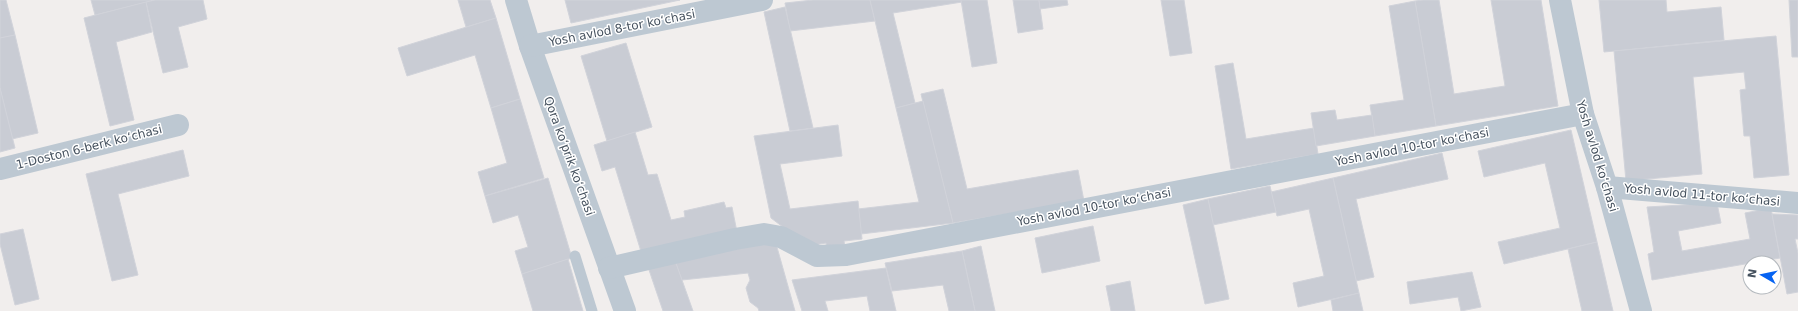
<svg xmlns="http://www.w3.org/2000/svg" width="1798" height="311" viewBox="0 0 1798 311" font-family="'DejaVu Sans',sans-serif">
<rect width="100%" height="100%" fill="#f1eeed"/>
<!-- building -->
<g fill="#c9ccd4" stroke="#d1d3da">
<polygon points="0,0 6,0 15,35 0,38"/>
<polygon points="91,0 151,0 151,1 95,15"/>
<polygon points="155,0 203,0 207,19 178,27 188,67 163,73 146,2"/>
<polygon points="458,0 490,0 496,18 466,27"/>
<polygon points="565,0 680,0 571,23"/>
<polygon points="813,0 870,0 875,21 790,31 785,3"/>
<polygon points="870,0 961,0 962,2 893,13 915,103 896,108"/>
<polygon points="961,0 987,0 997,63 972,67"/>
<polygon points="1013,0 1039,0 1043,29 1018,33"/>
<polygon points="1039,0 1067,0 1068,5 1040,9"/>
<polygon points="1161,0 1184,0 1192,53 1170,56"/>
<polygon points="1423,0 1439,0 1454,94 1505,86 1491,0 1541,0 1558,106 1436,126 1415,1"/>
<polygon points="1599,0 1666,0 1667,12 1721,7 1724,40 1604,52"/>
<polygon points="1789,0 1798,0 1798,57 1792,57"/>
<polygon points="1415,1 1436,126 1375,136 1370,105 1404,100 1389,6"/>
<polygon points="146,2 152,32 116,42 134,120 110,126 84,18"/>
<polygon points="785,7 813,128 790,131 764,12"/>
<polygon points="496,18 520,99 491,108 475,55 407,76 398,48"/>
<polygon points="15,35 38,133 12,139 0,88 0,38"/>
<polygon points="1776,36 1789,175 1754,178 1750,136 1744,136 1740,90 1746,89 1744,72 1693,77 1702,174 1626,181 1614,51"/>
<polygon points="626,43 652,127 607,141 581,56"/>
<polygon points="1233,63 1246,139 1314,128 1318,154 1231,169 1215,66"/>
<polygon points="0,88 15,148 0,152"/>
<polygon points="943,89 967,189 1078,170 1084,201 953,223 921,94"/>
<polygon points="520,99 544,178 485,196 478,172 507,163 491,108"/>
<polygon points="923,101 953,223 861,234 858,209 919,202 896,108"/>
<polygon points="1335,110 1337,120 1372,115 1375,136 1316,146 1311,113"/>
<polygon points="838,125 842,156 780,164 790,209 858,201 862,239 844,241 845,247 827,250 826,243 808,246 771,218 754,136"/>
<polygon points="1571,130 1597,242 1504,264 1498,242 1560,228 1545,163 1484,177 1478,151"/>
<polygon points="635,132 648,175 657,174 671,220 685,217 684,211 724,202 726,208 732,207 738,237 643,258 615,167 602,171 594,145"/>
<polygon points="183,150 189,176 118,194 138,275 112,281 86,174"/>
<polygon points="1442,153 1448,179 1356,199 1374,277 1356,281 1333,178"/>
<polygon points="548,178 572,258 522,274 515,251 528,247 518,215 493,223 485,196"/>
<polygon points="1333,178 1359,293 1298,307 1293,283 1324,276 1309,209 1277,216 1271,192"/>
<polygon points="1270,186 1276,212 1213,225 1208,199"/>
<polygon points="1208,199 1229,299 1205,304 1183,205"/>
<polygon points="1717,203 1721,223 1678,231 1682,251 1750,239 1745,213 1771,208 1780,258 1652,280 1648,254 1654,252 1647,207"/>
<polygon points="1772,214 1798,215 1798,239 1795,239 1798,253 1798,292 1787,294"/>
<polygon points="1093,226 1100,261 1042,273 1035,238"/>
<polygon points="23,229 39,299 15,305 0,244 0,234"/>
<polygon points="775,240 795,311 759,311 758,308 750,302 746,288 750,280 748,273 682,280 674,258"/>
<polygon points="1597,242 1613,311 1582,311 1568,249"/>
<polygon points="981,246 995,311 975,311 962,251"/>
<polygon points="962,251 975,311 949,311 943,285 892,291 885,263"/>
<polygon points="674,258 682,280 693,311 663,311 648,267"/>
<polygon points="568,259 583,311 533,311 522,274"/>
<polygon points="886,268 896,311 870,311 867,296 825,301 828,311 802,311 792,280"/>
<polygon points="1472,272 1481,307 1461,311 1458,297 1410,304 1407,282"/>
<polygon points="1130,281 1135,311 1111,311 1106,286"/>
<polygon points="1359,293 1363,311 1333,311 1331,300"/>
</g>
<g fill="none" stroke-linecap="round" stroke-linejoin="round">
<!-- lane -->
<polyline stroke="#bdc8d2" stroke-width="11" points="575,256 592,311"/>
<!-- street -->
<g stroke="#bdc8d2" stroke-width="22">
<polyline points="516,0 530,46 625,311"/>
<polyline points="1560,0 1583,114 1607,187 1641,311"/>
<polyline points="530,46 762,0"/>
<polyline points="0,169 178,125"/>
<polyline points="1607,187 1798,203"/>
<polyline points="609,268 735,239 764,234 781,237 817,256 846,255 1583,114"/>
</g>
</g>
<g text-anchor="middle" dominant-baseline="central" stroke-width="3" stroke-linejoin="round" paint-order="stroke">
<!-- street labels -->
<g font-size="12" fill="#44505d" stroke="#fff">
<text transform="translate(622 28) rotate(-11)">Yosh avlod 8-tor koʻchasi</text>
<text transform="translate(89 147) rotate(-14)">1-Doston 6-berk koʻchasi</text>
<text transform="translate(1412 147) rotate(-11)">Yosh avlod 10-tor koʻchasi</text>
<text transform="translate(569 156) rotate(70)">Qora koʻprik koʻchasi</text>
<text transform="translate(1597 156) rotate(73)">Yosh avlod koʻchasi</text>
<text transform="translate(1702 195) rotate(5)">Yosh avlod 11-tor koʻchasi</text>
<text transform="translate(1094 207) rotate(-11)">Yosh avlod 10-tor koʻchasi</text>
</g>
</g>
<!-- north arrow -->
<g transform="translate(1762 275) rotate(279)"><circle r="19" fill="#ffffff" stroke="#b4b9be"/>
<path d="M0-3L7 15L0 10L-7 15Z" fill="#0663f2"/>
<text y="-6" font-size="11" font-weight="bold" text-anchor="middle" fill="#44505d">N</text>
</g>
</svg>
